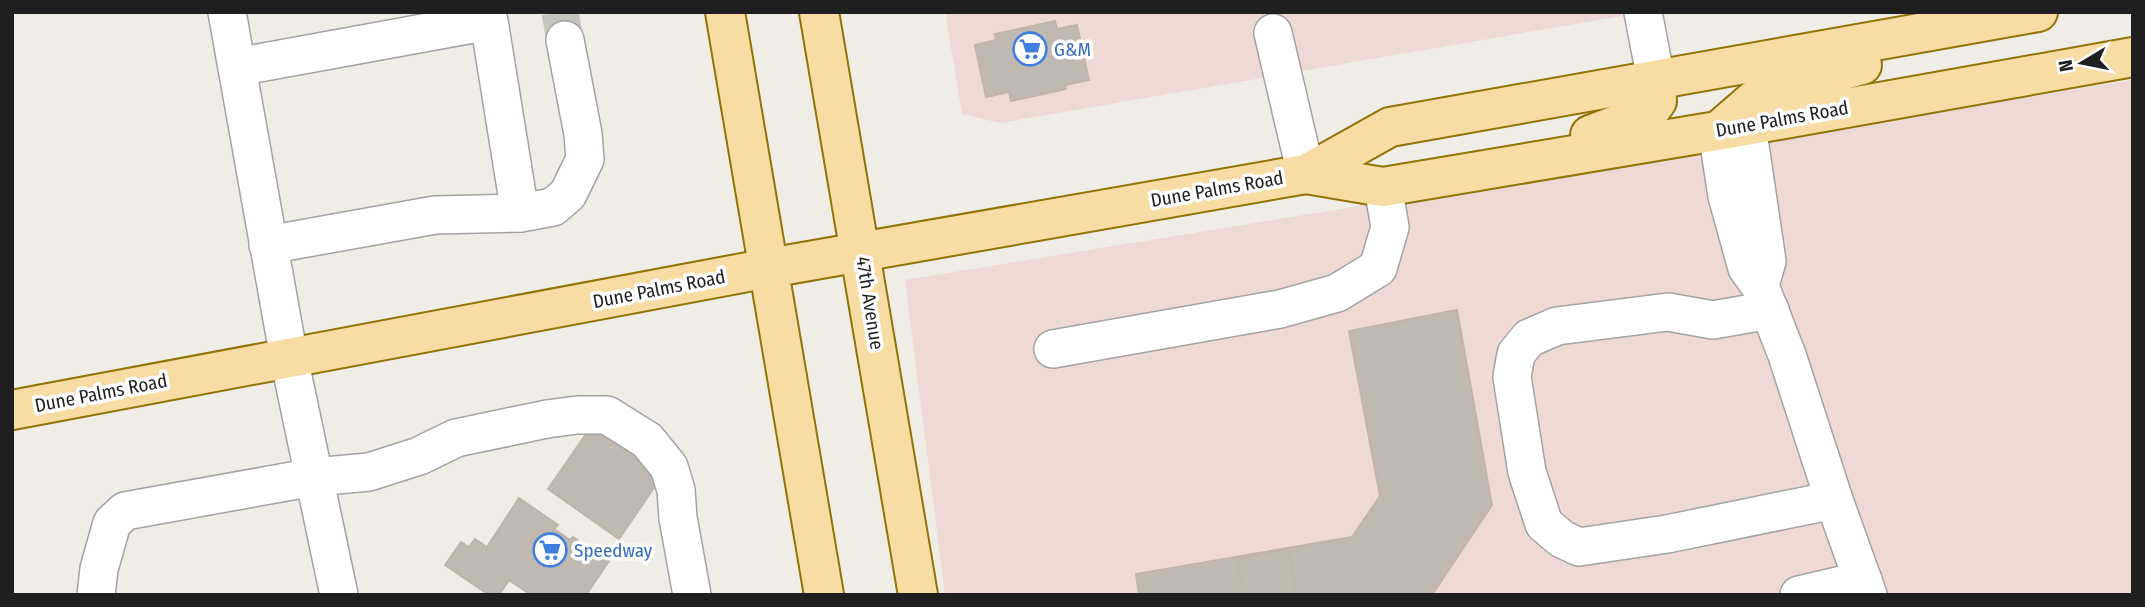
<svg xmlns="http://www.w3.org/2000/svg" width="2145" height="607" viewBox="0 0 2145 607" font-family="'Fira Sans Condensed',sans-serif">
<rect width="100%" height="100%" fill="#efede5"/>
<!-- commercial -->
<g fill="#efd9d5">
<polygon points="945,12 1621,12 1622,16 1000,123 962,114"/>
<polygon points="2133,80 2133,595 945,595 905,280"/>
</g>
<!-- building -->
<g fill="#bfb9b2" stroke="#c0b5a8" stroke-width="2">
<polygon points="1055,21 1057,29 1077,25 1089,80 1065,85 1066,89 1011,101 1009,92 986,97 975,45 996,40 995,34"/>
<polygon points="1457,310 1492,505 1432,595 1139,595 1136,574 1352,537 1380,496 1349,331"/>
<polygon points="593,424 664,473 619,539 548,489"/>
<polygon points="519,498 558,525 554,529 570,540 573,537 609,561 586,595 531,595 509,580 499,595 489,595 445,565 461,542 469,547 475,539 487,547"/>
<polygon points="1289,549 1296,595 1244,595 1237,558"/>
</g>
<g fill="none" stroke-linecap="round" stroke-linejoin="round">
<!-- minor-tunnel -->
<polyline stroke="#c5c4bd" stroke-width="37" stroke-dasharray="37 18" stroke-linecap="butt" points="560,12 565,40"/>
<defs>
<g id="minor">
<polyline points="227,12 289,358 339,595"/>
<polyline points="1643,12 1656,80"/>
<polyline points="1273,33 1306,174"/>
<polyline points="237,67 489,21 520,213"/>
<polyline points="1747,126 1767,261 1761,282"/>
<polyline points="1717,131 1727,196 1747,268 1760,286 1787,355 1834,500 1868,595"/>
<polyline points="268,245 435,215 520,213 553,207 568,194 585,159 583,134 565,40"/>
<polyline points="1770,310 1713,320 1668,312 1557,326 1529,338 1516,354 1512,377 1527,472 1544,524 1562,539 1579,547 1667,534 1834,500"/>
<polyline points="1053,349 1280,309 1337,293 1378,268 1390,227 1383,187"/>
<polyline points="96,595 99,569 112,523 125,511 314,477 369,472 419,456 456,438 547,419 577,415 607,415 647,440 669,467 676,490 678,518 692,595"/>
<polyline points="1799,595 1863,580"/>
</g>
<g id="major">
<polyline points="725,12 824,595"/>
<polyline points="819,12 918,595"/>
<polyline points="1724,126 1754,100 1777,89 1862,65"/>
<polyline points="1590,135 1648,113 1657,101 1656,80"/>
<polyline points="1306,174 1383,187 1717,131 2133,57"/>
<polyline points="12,410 769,268 1306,174 1390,127 2038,12"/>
</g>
</defs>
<!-- minor casing -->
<use href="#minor" stroke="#a3a3a3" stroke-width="40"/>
<!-- major casing -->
<use href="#major" stroke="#917308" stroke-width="42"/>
<!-- minor -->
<use href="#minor" stroke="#fff" stroke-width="37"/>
<!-- major -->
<use href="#major" stroke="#f7dca3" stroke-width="38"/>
</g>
<!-- icons -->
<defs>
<symbol id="supermarket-ring" viewBox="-11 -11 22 22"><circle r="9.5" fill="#fff" stroke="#3f7fe0" stroke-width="1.5"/><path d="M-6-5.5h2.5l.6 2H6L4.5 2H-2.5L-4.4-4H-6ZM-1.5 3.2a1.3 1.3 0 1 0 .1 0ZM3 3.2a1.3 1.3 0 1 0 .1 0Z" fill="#3f7fe0"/></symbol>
</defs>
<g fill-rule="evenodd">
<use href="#supermarket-ring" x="1011" y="30" width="38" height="38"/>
<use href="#supermarket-ring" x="531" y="531" width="38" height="38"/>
</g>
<g text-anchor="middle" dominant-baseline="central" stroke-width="7" stroke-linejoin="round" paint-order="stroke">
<!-- shop labels -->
<g font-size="19" fill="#366cbe" stroke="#fff" text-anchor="start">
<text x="1054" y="49">G&amp;M</text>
<text x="574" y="550">Speedway</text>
</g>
<!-- street labels -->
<g font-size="19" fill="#1f1f1f" stroke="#fff">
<text transform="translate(1782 119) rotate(-10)">Dune Palms Road</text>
<text transform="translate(1217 189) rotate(-10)">Dune Palms Road</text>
<text transform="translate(659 289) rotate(-11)">Dune Palms Road</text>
<text transform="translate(870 303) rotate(81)">47th Avenue</text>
<text transform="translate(101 393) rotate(-11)">Dune Palms Road</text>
</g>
</g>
<!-- border -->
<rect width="2145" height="607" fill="none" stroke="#1f1f1f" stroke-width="28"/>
<!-- north arrow -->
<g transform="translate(2082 63) rotate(260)" stroke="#ffffff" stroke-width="5" paint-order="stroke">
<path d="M0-5L12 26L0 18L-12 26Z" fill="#1f1f1f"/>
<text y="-10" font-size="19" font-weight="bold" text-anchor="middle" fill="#1f1f1f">N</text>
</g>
</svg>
